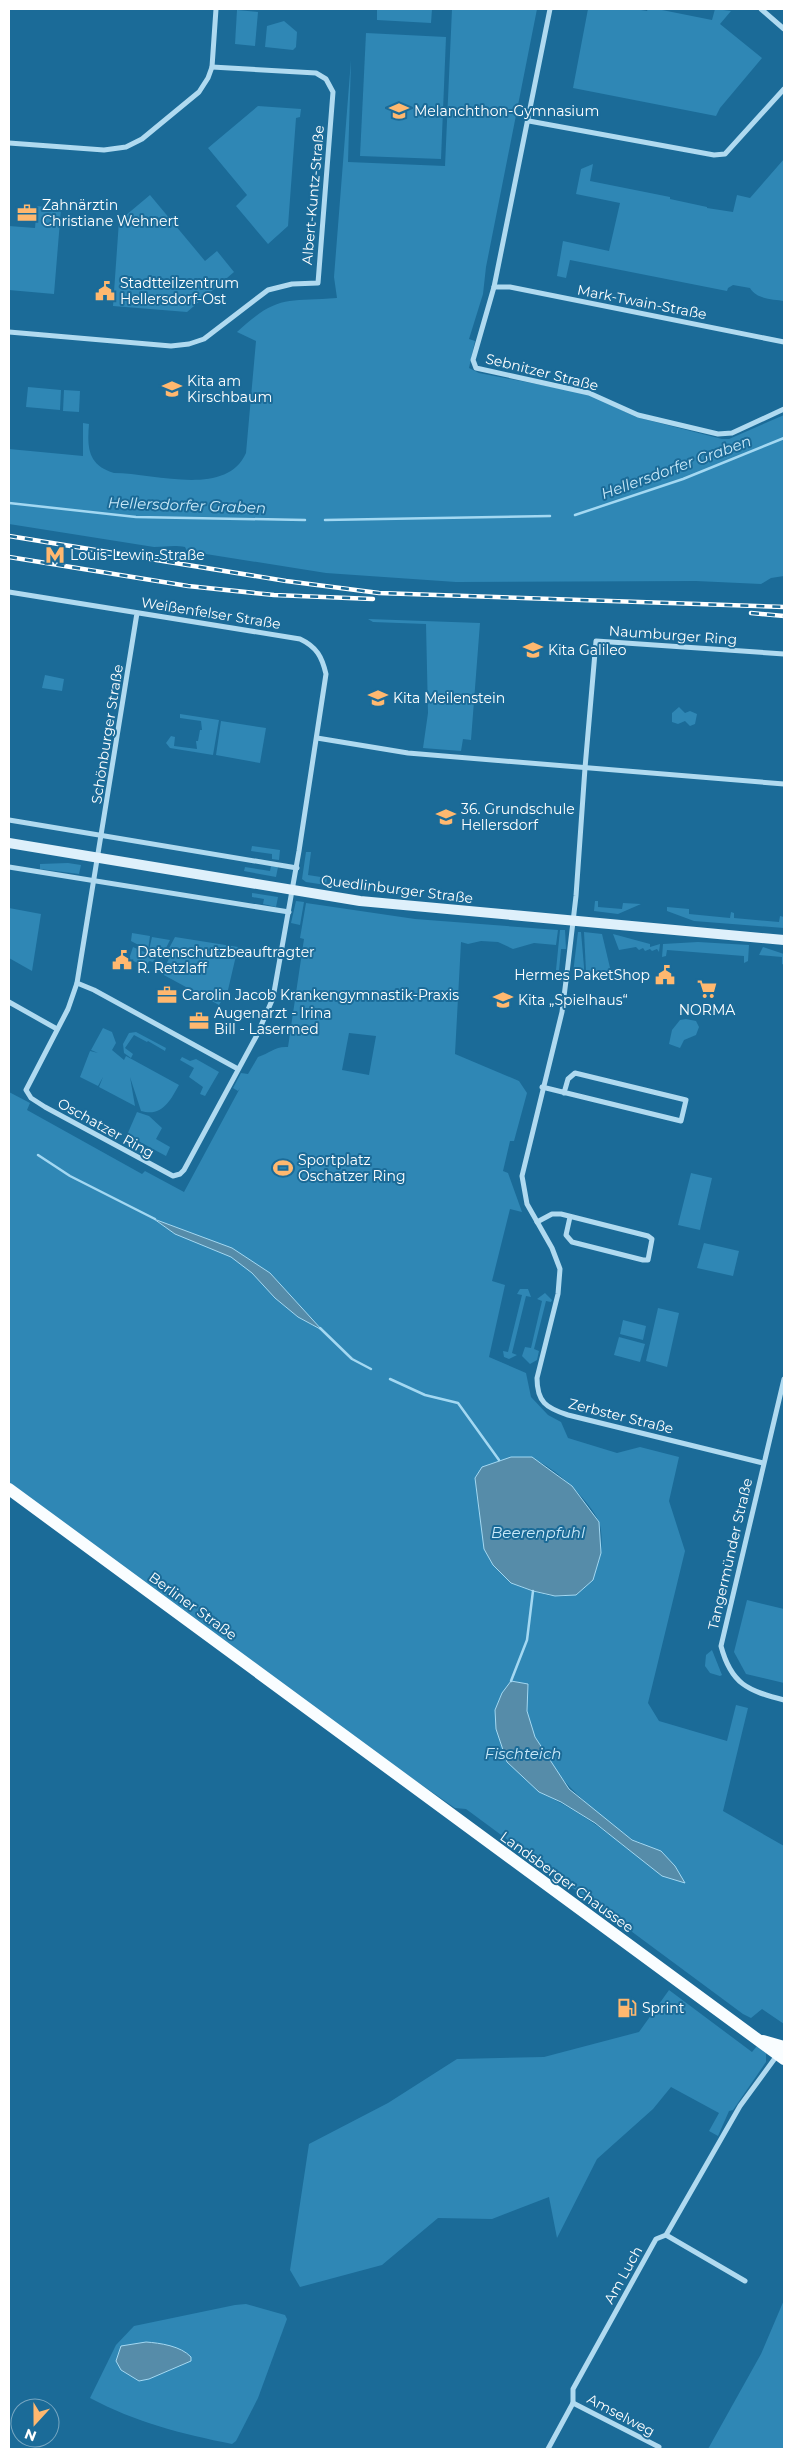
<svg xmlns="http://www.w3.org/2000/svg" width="793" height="2458" viewBox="0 0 793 2458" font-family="Montserrat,sans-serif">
<rect width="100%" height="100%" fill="#1b6b98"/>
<!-- green -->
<g fill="#2f87b5" fill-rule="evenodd">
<polygon points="377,9 432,9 431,23 377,20"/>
<path d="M 452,9 L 537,9 L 486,267 L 483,294 L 469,339 L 475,341 L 469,368 L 479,373 L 588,394 L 636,417 L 722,439 L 729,439 L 784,415 L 784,576 L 771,578 L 761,584 L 696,581 L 456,582 L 326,573 L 187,551 L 185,547 C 173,545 166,547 154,547 L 9,524 L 9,449 L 83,456 L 83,423 L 89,424 C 87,448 88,465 114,473 C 154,473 226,498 246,453 L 256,341 L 237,332 C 278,294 286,302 337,298 L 334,277 L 351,60 L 348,162 L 445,166 Z"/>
<polygon points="588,9 635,9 647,11 648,9 657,9 712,20 715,9 731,11 720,24 762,58 720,108 716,116 573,88"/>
<polygon points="237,10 258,12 255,46 235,44"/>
<polygon points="284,21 297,32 296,47 293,50 265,47 267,26"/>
<polygon points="366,33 446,37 441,159 360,156"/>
<polygon points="258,106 301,109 300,117 296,118 288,226 268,244 236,206 247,195 208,148"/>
<path d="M 784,159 L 784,301 C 774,299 757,300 750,288 L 733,285 L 728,288 L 727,291 L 570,260 L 566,278 L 557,276 L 563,241 L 609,251 L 620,203 L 576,194 L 581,169 L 593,164 L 590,181 L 670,197 L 670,199 L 707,207 L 707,208 L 733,212 L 737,195 L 750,198 Z"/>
<polygon points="150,195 205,261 217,251 234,272 187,312 113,306 119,221"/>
<polygon points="37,206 61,209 54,294 9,290 9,226 35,228"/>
<polygon points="28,387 61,390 60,410 26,407"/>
<polygon points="64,390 80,391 79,412 63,411"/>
<polygon points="368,619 480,623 471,740 463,739 461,751 423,748 428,713 426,624 373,622"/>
<polygon points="45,675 64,679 62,691 42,688"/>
<polygon points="679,707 685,713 690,711 697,714 695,724 690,726 685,721 678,724 672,722 672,713"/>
<polygon points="180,714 219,720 213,755 170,748 166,743 171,736 175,737 174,746 197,749 196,741 198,741 200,730 202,730 201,721 180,718"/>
<polygon points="221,721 266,728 260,763 216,755"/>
<polygon points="252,846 280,850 279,860 272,859 272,854 251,851"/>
<polygon points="306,852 311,852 308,875 327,878 326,885 306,882 302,879"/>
<polygon points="68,863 81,865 79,874 40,869 40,864"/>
<polygon points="271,866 278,867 276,877 244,871 245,867 270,871"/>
<polygon points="252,893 278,897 276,907 263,904 264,899 252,897"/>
<polygon points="296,901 304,902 300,925 291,923"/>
<polygon points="595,901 598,901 598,907 622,909 623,903 641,904 618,914 594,911"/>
<path d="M 306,903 L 415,919 L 558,930 L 556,945 L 534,943 L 513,949 L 498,942 L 481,941 L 468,944 L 461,942 L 455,1054 L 519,1081 L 527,1093 L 514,1141 L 510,1141 L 503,1171 L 508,1173 L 522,1212 L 510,1209 L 492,1281 L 505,1285 L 489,1357 L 526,1373 L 531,1397 L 548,1415 L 561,1422 L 568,1438 L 617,1453 L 640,1447 L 679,1457 L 669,1501 L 685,1551 L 648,1703 L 659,1721 L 727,1741 L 736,1705 L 748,1708 L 723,1811 L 784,1846 L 784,2024 L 762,2009 L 751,2018 L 743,2014 L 466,1809 L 455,1808 L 387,1761 L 9,1483 L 9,1092 L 30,1103 L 27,1110 L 142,1174 L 145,1171 L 184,1192 L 240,1088 L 238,1091 L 233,1088 L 241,1073 L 248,1074 L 258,1057 C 270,1053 275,1046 288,1047 L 304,939 L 300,938 ZM 349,1033 L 376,1036 L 369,1075 L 342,1070 ZM 156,1220 L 270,1273 L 321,1329 C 281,1312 266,1277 231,1257 C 207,1243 178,1239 156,1220 ZM 523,1457 C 545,1456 591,1501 599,1522 C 603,1533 602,1552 598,1563 C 584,1611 547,1597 511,1583 L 479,1508 L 475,1478 ZM 511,1681 L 528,1684 C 528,1693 526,1703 527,1711 C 535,1765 592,1810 632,1840 L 642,1843 L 633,1853 C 603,1829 574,1808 539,1792 Z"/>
<polygon points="667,907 689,909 689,914 730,918 731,912 734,913 734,918 779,922 780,916 784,917 784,928 694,921 667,911"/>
<polygon points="9,908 41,914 32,971 9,958"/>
<polygon points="560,930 565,930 566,949 561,949 559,971 556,970"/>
<polygon points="578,932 581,932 584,967 584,971 573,973"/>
<polygon points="584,932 602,934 611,972 586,971"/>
<polygon points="132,933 150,936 148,950 131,941"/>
<polygon points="613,934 650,944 650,947 660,944 659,952 657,949 652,951 650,949 645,951 643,948 639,950 636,947 619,950"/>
<polygon points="152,937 170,940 162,956 149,950"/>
<polygon points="175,937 238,947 228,990 219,1005 162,974 170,956 166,954"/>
<polygon points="698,942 749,945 748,961 744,963 744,956 667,950 666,956 662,957 663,944"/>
<polygon points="133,947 156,957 153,962 149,961 146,967 129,959"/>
<polygon points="763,947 784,954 784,965 782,964 782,957 759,955"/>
<polygon points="686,1019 696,1021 699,1027 696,1035 684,1040 680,1048 669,1044 672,1030 680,1020"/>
<path d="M 103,1028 L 112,1032 L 116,1043 L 112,1050 L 124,1060 L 126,1056 L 179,1085 C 170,1101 162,1117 141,1111 L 130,1077 L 135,1106 L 99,1087 L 103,1077 L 98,1086 L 80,1077 L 90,1051 L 98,1053 L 91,1050 Z"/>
<polygon points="136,1032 166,1048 165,1051 148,1041 147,1042 134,1035 125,1048 133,1054 131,1058 124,1053 123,1044 129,1033"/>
<polygon points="182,1057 190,1061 196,1059 219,1072 205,1096 200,1094 203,1087 189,1077 194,1068 180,1060"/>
<polygon points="137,1112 149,1116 162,1128 156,1139 170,1147 166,1156 127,1135"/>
<polygon points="691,1173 712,1178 700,1230 678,1225"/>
<polygon points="704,1243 739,1251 733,1276 697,1268"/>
<polygon points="520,1289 528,1289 531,1297 526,1296 512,1353 517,1355 509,1359 504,1357 503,1351 508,1352 522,1295 517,1294"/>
<polygon points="545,1293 552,1300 551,1302 546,1301 534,1349 539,1351 537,1360 530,1364 522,1356 525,1347 531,1348 542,1301 537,1299"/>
<polygon points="658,1308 679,1313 667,1367 646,1361"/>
<polygon points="623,1320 646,1326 643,1340 620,1334"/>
<polygon points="619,1337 645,1344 640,1362 614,1355"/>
<polygon points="747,1600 784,1609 784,1683 746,1674 734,1652"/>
<polygon points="712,1650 722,1675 720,1676 710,1673 705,1666 706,1655"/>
<polygon points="669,1990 752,2052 757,2046 766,2053 766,2062 733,2110 729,2111 718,2136 709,2131 719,2113 671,2087 653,2109 597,2159 557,2238 549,2197 492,2219 438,2218 382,2265 300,2287 290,2270 309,2144 388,2103 457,2059 544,2057 639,2032"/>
<polygon points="784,2300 784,2449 708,2449 761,2354"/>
<path d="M 246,2304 L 285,2315 L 287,2319 L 258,2398 L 236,2441 L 232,2444 C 182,2434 135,2422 90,2398 L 116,2345 L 134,2326 L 235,2305 Z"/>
</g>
<!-- water -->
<g fill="#568ca9" stroke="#a3d8f2">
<polygon points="154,1219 232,1248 270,1273 322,1330 298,1317 275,1298 252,1273 231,1257 175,1234"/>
<polygon points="511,1457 532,1457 572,1486 599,1522 601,1553 593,1580 576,1595 555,1596 533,1591 511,1583 493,1565 484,1549 475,1478 482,1467"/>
<polygon points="511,1681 528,1684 527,1711 535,1737 569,1789 632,1840 661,1851 675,1866 685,1883 662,1876 595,1823 561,1802 539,1792 507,1762 496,1729 495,1710 502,1693"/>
<path d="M 146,2342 C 160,2343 181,2346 191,2357 L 191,2361 L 149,2379 L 139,2381 L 121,2370 L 116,2361 L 121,2346 Z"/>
</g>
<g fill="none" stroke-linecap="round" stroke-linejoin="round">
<!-- stream -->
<g stroke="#a3d8f2" stroke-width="2.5">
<polyline points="9,503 136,517 305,520"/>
<polyline points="575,515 683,479 784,438"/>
<polyline points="325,520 550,516"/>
<polyline points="38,1155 70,1176 155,1219"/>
<polyline points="320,1328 352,1359 371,1369"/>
<polyline points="390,1379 425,1395 458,1403 499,1460"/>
<polyline points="511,1681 527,1640 533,1591"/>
</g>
<!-- street -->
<g stroke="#b0daf0" stroke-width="5">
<polyline points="550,9 494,287 473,360 476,368 589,393 638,415 718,434 732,433 784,409"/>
<polyline points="761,9 784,29"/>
<polyline points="529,121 714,155 725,154 784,89"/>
<polyline points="9,143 104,150 126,147 142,139 199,92 208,78 212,67 216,9"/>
<polyline points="494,287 510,287 784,342"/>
<polyline points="9,332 171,346 189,344 204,339 268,290 292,284 318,283 333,92 326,79 316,73 212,67"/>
<path d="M 9,592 L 300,639 C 317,647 322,657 326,674 L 299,851 L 273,998 L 257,1035 L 184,1170 L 180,1174 L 173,1176 L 45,1107 L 31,1098 L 26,1090 L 68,1009 L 77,983 L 137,613"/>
<polyline points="317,738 408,753 784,784"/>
<polyline points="9,820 297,868"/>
<polyline points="9,867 289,912"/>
<polyline points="77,983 94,990 238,1069"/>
<polyline points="9,1002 57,1029"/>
<polyline points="542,1087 681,1121 686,1100 575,1073 568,1079 564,1093"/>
<polyline points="537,1222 552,1214 561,1214 648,1236 652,1239 648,1260 643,1260 572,1242 566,1235 570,1217"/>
<path d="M 784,1379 L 721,1646 C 731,1684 748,1691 784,1700"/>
<path d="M 763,1463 L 568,1415 C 546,1408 537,1402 537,1378 L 558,1294 L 560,1269 L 552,1248 L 527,1204 L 522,1176 L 562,1012 L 567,973 L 576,896 L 585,768 L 596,641 L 784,654"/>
<polyline points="666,2235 745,2281"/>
<polyline points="573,2403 659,2447"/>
<polyline points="548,2449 573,2403 573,2389 656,2239 666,2235 740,2106 778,2054"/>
</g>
<!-- secondary -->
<polyline stroke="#def0fb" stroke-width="10" points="9,843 360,901 784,940"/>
<!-- primary -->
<g stroke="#f9fdff" stroke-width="12">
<polyline points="9,1489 784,2059"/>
<polyline points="763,2041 784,2047"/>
</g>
<defs>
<g id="rail">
<polyline points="9,536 286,581 379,593 784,607"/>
<polyline points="9,557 188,586 274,595 373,599"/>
<polyline points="751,613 784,616"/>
</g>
</defs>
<!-- rail casing -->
<use href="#rail" stroke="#fff" stroke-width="4.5"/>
<!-- rail -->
<use href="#rail" stroke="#1b6b98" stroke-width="2.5" stroke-dasharray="8" stroke-linecap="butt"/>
</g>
<!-- icons -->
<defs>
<symbol id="school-bare" viewBox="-9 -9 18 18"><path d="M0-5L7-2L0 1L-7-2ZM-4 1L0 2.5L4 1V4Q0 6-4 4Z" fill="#ffb86f" stroke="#1b6b98" stroke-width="2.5" paint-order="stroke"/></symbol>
<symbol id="office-bare" viewBox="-9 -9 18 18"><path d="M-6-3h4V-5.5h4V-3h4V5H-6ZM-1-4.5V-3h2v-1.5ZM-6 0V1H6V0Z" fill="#ffb86f" stroke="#1b6b98" stroke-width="2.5" paint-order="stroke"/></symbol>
<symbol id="civic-bare" viewBox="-9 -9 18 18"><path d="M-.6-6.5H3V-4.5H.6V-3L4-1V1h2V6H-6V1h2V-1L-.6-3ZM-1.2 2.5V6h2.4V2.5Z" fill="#ffb86f" stroke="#1b6b98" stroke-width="2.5" paint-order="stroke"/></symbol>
<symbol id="metro-bare" viewBox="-9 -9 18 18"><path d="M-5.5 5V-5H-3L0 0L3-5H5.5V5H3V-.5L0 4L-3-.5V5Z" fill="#ffb86f" stroke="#1b6b98" stroke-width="2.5" paint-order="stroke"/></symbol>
<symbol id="supermarket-bare" viewBox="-9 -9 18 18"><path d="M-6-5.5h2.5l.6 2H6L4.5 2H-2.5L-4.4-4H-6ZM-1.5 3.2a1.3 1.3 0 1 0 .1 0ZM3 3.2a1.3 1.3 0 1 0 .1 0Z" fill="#ffb86f" stroke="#1b6b98" stroke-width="2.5" paint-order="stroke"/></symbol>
<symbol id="stadium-bare" viewBox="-9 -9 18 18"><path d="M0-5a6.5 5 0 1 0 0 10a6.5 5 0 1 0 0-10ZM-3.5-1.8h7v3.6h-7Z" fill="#ffb86f" stroke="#1b6b98" stroke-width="2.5" paint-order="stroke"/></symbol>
<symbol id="fuel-bare" viewBox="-9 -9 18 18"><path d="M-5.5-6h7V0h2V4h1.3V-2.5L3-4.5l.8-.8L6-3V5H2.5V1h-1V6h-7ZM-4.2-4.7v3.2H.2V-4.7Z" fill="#ffb86f" stroke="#1b6b98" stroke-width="2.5" paint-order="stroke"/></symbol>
</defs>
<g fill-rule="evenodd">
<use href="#school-bare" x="385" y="97" width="28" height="28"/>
<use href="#office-bare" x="13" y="199" width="28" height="28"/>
<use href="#civic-bare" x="91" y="277" width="28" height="28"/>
<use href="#school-bare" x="158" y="375" width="28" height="28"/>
<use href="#metro-bare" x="41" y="541" width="28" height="28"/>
<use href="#school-bare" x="519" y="636" width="28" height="28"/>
<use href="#school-bare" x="364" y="684" width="28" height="28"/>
<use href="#school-bare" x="432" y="803" width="28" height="28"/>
<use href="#civic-bare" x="108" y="946" width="28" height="28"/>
<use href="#civic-bare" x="651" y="961" width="28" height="28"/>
<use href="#supermarket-bare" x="693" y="975" width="28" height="28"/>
<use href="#office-bare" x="153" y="981" width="28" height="28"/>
<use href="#school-bare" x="489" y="986" width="28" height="28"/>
<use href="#office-bare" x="185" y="1007" width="28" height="28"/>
<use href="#stadium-bare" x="269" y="1154" width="28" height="28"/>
<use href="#fuel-bare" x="613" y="1994" width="28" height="28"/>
</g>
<g text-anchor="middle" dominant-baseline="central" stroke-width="4" stroke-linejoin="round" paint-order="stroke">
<!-- poi labels -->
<g font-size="14" fill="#fff" stroke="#1b6b98" text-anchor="start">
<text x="414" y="111">Melanchthon-Gymnasium</text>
<text x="42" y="205">Zahnärztin<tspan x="42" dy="16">Christiane Wehnert</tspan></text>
<text x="120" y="283">Stadtteilzentrum<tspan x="120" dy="16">Hellersdorf-Ost</tspan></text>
<text x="187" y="381">Kita am<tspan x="187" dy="16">Kirschbaum</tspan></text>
<text x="70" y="555">Louis-Lewin-Straße</text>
<text x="548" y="650">Kita Galileo</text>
<text x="393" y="698">Kita Meilenstein</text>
<text x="461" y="809">36. Grundschule<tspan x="461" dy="16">Hellersdorf</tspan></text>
<text x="137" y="952">Datenschutzbeauftragter<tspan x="137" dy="16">R. Retzlaff</tspan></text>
<text x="650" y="975" text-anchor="end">Hermes PaketShop</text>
<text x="182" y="995">Carolin Jacob Krankengymnastik-Praxis</text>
<text x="518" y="1000">Kita „Spielhaus“</text>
<text x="707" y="1010" text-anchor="middle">NORMA</text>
<text x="214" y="1013">Augenarzt - Irina<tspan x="214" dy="16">Bill - Lasermed</tspan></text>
<text x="298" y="1160">Sportplatz<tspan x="298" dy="16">Oschatzer Ring</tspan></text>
<text x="642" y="2008">Sprint</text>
</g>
<!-- street labels -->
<g font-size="14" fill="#fff" stroke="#1b6b98">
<text transform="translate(313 195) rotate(-85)">Albert-Kuntz-Straße</text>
<text transform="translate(642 302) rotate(11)">Mark-Twain-Straße</text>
<text transform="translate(542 372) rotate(14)">Sebnitzer Straße</text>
<text transform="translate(211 613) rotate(9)">Weißenfelser Straße</text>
<text transform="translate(673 635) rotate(4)">Naumburger Ring</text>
<text transform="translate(107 734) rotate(-81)">Schönburger Straße</text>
<text transform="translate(397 889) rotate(7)">Quedlinburger Straße</text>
<text transform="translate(106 1128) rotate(29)">Oschatzer Ring</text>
<text transform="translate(621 1416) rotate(14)">Zerbster Straße</text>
<text transform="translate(730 1554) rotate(-77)">Tangermünder Straße</text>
<text transform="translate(193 1606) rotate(36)">Berliner Straße</text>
<text transform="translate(567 1882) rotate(36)">Landsberger Chaussee</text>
<text transform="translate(623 2275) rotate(-61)">Am Luch</text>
<text transform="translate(621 2415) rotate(28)">Amselweg</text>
</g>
<!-- water labels -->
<g font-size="15" font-style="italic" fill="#c9e9f9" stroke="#1b6b98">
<text transform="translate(676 467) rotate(-20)">Hellersdorfer Graben</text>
<text transform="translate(187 505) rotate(2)">Hellersdorfer Graben</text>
<text x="538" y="1532">Beerenpfuhl</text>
<text x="523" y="1753">Fischteich</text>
</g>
</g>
<!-- border -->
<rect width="793" height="2458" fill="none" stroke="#ffffff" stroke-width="20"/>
<!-- north arrow -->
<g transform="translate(35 2423) rotate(201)"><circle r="24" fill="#1b6b98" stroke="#76a6c1"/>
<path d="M0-4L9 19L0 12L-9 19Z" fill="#ffb86f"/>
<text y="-8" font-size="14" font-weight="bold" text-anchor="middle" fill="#ffffff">N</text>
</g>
</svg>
